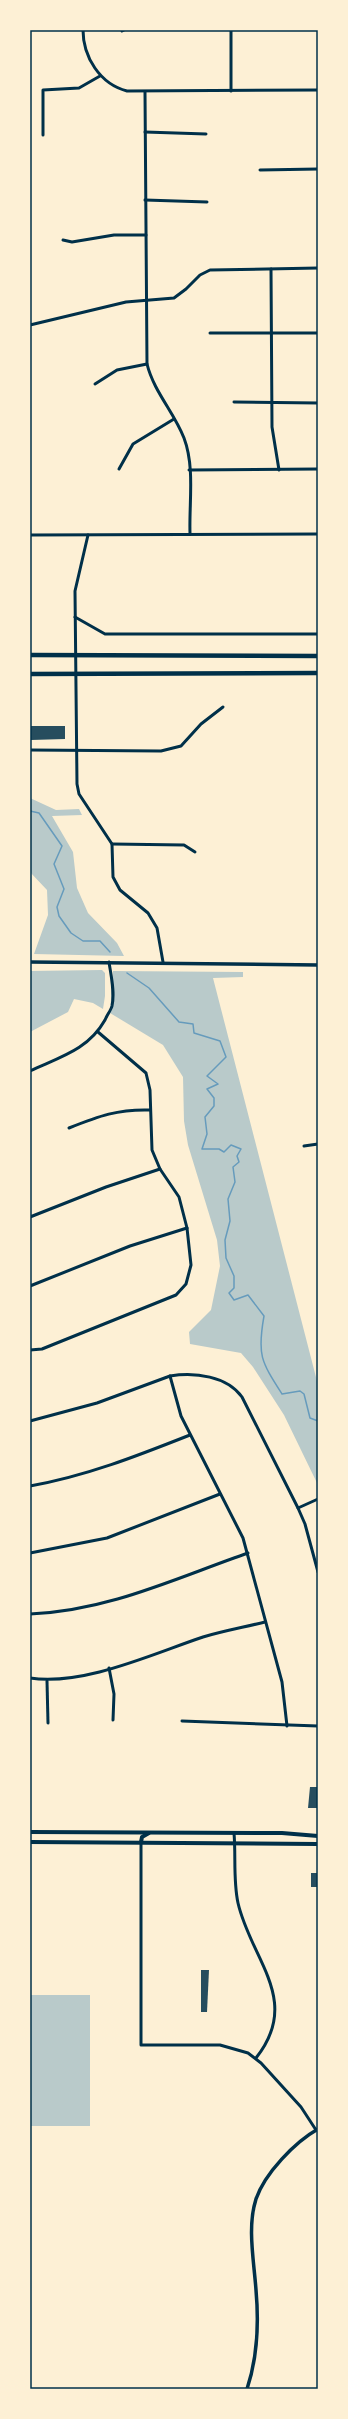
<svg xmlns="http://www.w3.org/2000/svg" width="348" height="2419" viewBox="0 0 348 2419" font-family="Quicksand,sans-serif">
<rect width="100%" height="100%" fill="#fdf0d5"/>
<!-- green -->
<g fill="#b9caca">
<polygon points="30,798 56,810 79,809 82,815 52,816 73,852 77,888 88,913 117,943 124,956 34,954 48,915 47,890 30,872"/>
<polygon points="102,970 105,973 105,996 103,1009 93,1003 74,999 68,1012 30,1032 30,971"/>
<polygon points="113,971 243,972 243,977 213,978 318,1385 318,1485 284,1415 253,1367 241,1353 190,1344 189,1332 211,1310 220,1266 217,1240 188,1145 184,1121 183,1077 163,1045 110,1013"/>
<rect x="30" y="1995" width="60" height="131"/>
</g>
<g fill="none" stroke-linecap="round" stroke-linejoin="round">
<!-- stream -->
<g stroke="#669bbc" stroke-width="1.5">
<polyline points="30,811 39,813 62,846 54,864 64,889 57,907 59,916 71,933 83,941 100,941 110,952"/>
<path d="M 127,973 L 149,988 L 179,1022 L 193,1024 L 194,1033 L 220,1041 L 226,1057 L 207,1076 L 218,1084 L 207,1089 L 214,1098 L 214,1106 L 205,1117 L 207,1134 L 202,1149 L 219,1149 L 224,1152 L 231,1145 L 241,1149 L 237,1156 L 239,1162 L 233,1167 L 235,1182 L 228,1199 L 230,1221 L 225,1240 L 226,1258 L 234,1276 L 234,1288 L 229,1293 L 234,1300 L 248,1295 L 264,1316 C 257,1355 261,1361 282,1394 L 300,1391 L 304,1394 L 310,1418 L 318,1421"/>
</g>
</g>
<!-- building -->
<g fill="#264d5e">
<polygon points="31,726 65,726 65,739 31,740"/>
<polygon points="310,1787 318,1787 318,1808 308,1808"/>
<rect x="311" y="1873" width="6" height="14"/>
<polygon points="201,1970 209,1970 207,2012 201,2012"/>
</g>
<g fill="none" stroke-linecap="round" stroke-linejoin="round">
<!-- minor -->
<g stroke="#003049" stroke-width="3">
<path d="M 83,30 C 83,57 100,84 127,91 L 318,90"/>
<polyline points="122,31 124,30"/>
<polyline points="231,91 231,30"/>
<path d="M 145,92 L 147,364 C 154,392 174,412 184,438 C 195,467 189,503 190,533"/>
<polyline points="145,132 206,134"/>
<polyline points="43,135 43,90 79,88 100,76"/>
<polyline points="260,170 318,169"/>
<polyline points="145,200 207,202"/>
<polyline points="63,240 72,242 114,235 146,235"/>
<polyline points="271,269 272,427 279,470"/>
<polyline points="30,325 126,302 174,298 186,289 200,275 210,270 318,268"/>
<polyline points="210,333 318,333"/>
<polyline points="95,384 117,370 147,364"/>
<polyline points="234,402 318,403"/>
<polyline points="119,469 133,444 174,419"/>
<polyline points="189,470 318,469"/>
<polyline points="30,535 318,534"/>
<polyline points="88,535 75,591 77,784 79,794 112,844 113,877 120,890 148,913 157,928 163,962"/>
<polyline points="75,617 105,634 318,634"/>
<polyline points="30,750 161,751 181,746 201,724 223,707"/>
<polyline points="112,844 184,845 195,852"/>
<path d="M 30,1071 C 60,1057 88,1050 105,1020 C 107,1015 111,1010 112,1006 C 115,992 111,976 109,962"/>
<path d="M 69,1128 C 99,1116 118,1109 150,1110"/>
<polyline points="304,1146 318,1144"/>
<polyline points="30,1217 106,1187 160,1169"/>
<polyline points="30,1286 130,1246 187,1228"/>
<polyline points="30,1350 42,1349 176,1295 186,1284 191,1265 187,1228 179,1197 160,1169 152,1150 150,1090 146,1073 98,1032"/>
<polyline points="170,1376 181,1416 243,1538 282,1682 287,1726"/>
<path d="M 30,1421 L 97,1403 L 170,1376 C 195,1372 227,1376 242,1397 L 298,1508 L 305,1524 L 318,1572"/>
<path d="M 30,1486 C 86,1476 137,1456 190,1435"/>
<polyline points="298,1508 318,1499"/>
<polyline points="30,1553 107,1538 220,1494"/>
<path d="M 30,1614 C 108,1611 176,1578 248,1553"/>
<polyline points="109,1668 114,1694 113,1720"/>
<path d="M 30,1678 C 84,1686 152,1654 203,1637 C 223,1631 245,1627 265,1622"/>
<polyline points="47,1681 48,1723"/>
<polyline points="182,1721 318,1726"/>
<path d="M 234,1833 C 236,1856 233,1880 238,1903 C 251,1960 302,2000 256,2058"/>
<polyline points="141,1842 141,2045 220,2045 248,2053 261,2063 301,2107 316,2130"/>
</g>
<!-- tertiary -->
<g stroke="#003049" stroke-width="3.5">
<polyline points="30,962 318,965"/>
<path d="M 247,2389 C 258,2356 259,2324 256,2290 C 254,2261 247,2227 256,2199 C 265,2173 295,2142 318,2129"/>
</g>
<!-- secondary -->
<g stroke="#003049" stroke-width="4">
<polyline points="30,1832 282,1833 318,1836"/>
<polyline points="30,1842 318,1844"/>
<polyline points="141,1842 142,1837 149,1833"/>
</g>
<!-- primary -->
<g stroke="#003049" stroke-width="4.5">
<polyline points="30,655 318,656"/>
<polyline points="30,674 318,673"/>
</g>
</g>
<!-- border -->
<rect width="348" height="2419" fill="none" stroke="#fdf0d5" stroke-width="62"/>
<rect x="31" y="31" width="286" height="2357" fill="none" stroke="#003049" stroke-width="1.5"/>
</svg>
